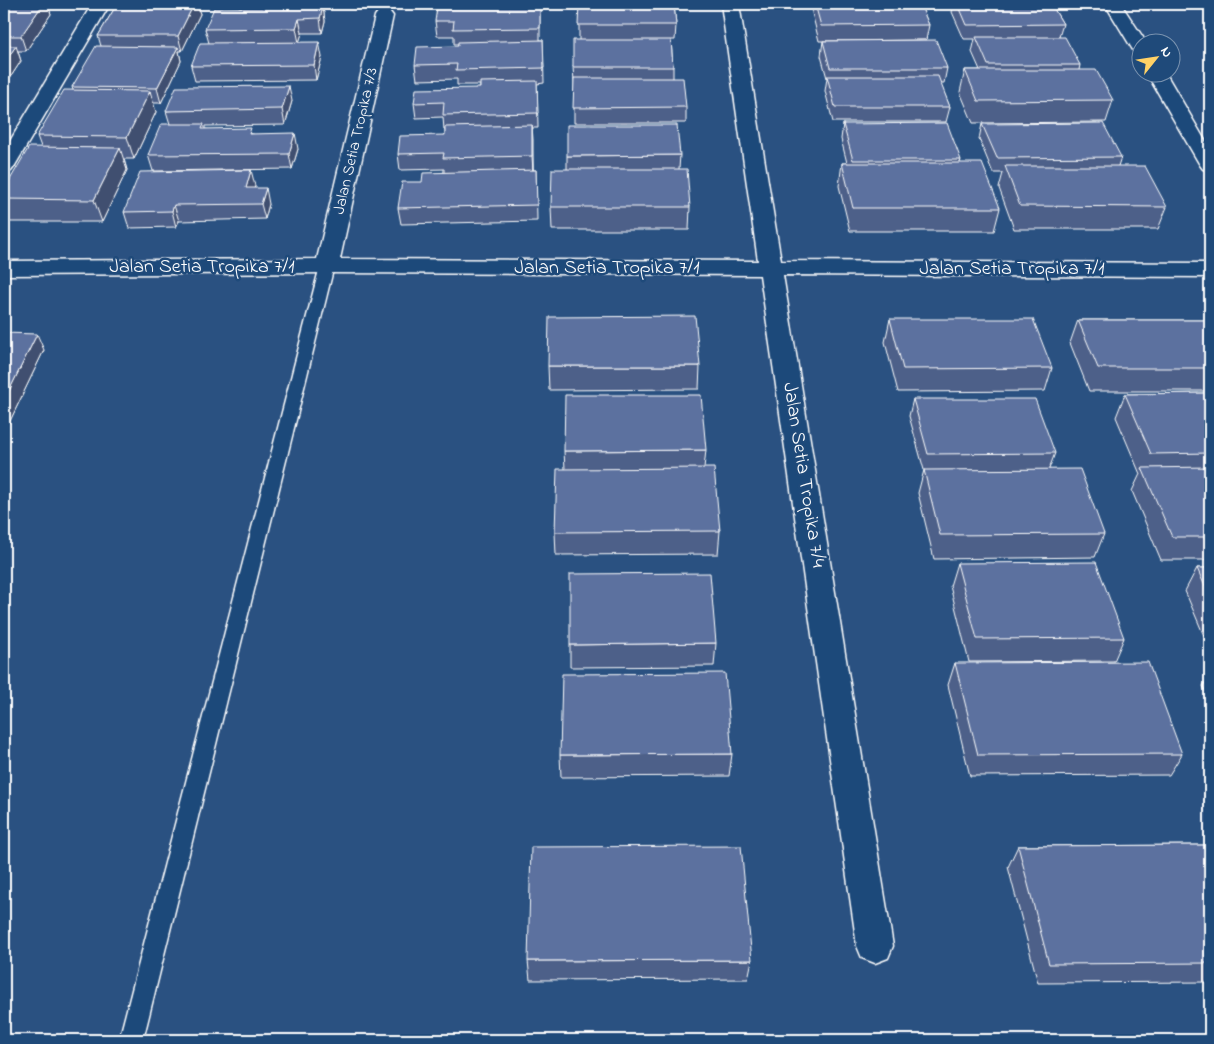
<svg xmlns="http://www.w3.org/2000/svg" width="1214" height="1044" viewBox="0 0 1214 1044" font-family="'Indie Flower',sans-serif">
<rect width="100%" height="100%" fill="#2a5181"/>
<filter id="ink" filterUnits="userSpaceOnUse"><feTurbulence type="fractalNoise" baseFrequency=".02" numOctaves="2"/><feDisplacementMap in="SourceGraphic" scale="10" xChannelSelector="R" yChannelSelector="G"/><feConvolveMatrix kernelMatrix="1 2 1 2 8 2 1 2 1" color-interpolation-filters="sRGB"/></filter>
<g filter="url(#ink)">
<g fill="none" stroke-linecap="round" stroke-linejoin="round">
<defs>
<polygon id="lane" points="327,262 334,266 143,1040 119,1040 320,266"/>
<g id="street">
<polygon points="92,4 110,4 14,167 11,171 4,173 4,151"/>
<polygon points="721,4 739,4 781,261 1210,263 1210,277 783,275 893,946 888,958 875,963 862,958 857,946 760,275 327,273 4,275 4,261 317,259 375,16 378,12 390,12 393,16 340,259 758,261"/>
<polygon points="1105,4 1121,4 1146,42 1142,42 1142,56 1136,55"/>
<polygon points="1146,72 1165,72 1210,149 1210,171 1203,169 1200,165"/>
</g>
</defs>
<!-- lane casing -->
<use href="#lane" stroke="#fff" stroke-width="3"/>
<!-- street casing -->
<use href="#street" stroke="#fff" stroke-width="3"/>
<!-- lane -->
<use href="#lane" fill="#1f4a7a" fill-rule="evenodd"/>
<!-- street -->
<use href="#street" fill="#1f4a7a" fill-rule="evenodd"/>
</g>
<!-- wall -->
<g fill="#4e6189" stroke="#fff">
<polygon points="4,4 48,5 51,14 26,51 18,51 21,61 4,87"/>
<polygon points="117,4 204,4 202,7 198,7 200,14 182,51 179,51 181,61 161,103 153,103 156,112 134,159 124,159 127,170 102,222 7,222 4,213 4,199 41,147 37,136 73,90 72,87 101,46 98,36"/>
<polygon points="259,4 294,4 293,6 259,6"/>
<polygon points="569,4 674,4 676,25 675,40 671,40 673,67 673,78 686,107 686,123 574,123 574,82 573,67 579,40 579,7 569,7"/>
<polygon points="813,4 920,4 929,25 926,40 819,41 812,13"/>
<polygon points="954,4 1051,4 1063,24 1059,37 1080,65 1079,70 1113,100 1106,122 973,123 960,92 965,70 980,70 972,52 975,39 964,39 952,12"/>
<polygon points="540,6 540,40 543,40 544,83 537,84 538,128 532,128 533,170 536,170 537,221 401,224 398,208 422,182 444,172 444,169 400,170 398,154 445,135 445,130 444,130 443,117 416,118 414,103 480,88 480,85 457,85 457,79 417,80 415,65 458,46 458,44 454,44 454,36 437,36 435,21"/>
<polygon points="323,7 325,21 322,33 302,33 299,42 322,57 316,80 195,81 191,66 209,43 205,29"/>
<polygon points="823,41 947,68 944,83 940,83 950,107 946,122 833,122 825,91 827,78 821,56"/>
<polygon points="292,101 285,125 205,126 205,129 253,134 298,149 292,169 153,171 148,155 170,124 166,111"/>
<polygon points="843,124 961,160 960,163 1000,208 994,231 850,231 839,186 842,163 847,163 841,139"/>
<polygon points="982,124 1121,157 1118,166 1167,207 1158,229 1014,229 999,188 1003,173 993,173 979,139"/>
<polygon points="680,155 679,169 690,207 689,230 552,230 551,207 567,169 567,156"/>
<polygon points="255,186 254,188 269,204 265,219 179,221 176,227 129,228 124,212"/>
<polygon points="890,319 1052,368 1045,391 898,392 885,342"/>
<polygon points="1078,320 1210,320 1210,391 1089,391 1070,343"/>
<polygon points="4,333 44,350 9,423 4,423"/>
<polygon points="548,366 700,366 699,389 549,390"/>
<polygon points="1210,393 1210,560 1161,560 1132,491 1140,474 1116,417 1125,394"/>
<polygon points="913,399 1055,453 1049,469 1104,534 1095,557 934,559 918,493 924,470 909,416"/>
<polygon points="706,450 704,468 720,531 718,554 556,555 555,532 565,469 564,451"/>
<polygon points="957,563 1124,638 1114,661 969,662 950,586"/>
<polygon points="1197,568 1210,568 1210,650 1185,591"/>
<polygon points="716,643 714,666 570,667 570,645"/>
<polygon points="955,663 1182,754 1169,775 970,776 948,685"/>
<polygon points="1210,674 1210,703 1203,686"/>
<polygon points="732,754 729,776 561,777 560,755"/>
<polygon points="1210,845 1210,982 1038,983 1008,867 1018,846"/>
<polygon points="752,960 748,979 530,980 528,961"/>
</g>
<!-- shaded-wall -->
<g fill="#404f6f" stroke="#fff">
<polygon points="43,4 49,4 48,5 51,14 26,51 21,36"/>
<polygon points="194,4 197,4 200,14 182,51 178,36"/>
<polygon points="323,7 325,21 322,33 320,18"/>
<polygon points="299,19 302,33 299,43 296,28"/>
<polygon points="319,42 322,57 316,80 314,65"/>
<polygon points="16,46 21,61 4,87 4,63"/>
<polygon points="178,47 181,61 161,103 157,88"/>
<polygon points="289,86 292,101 285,125 282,109"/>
<polygon points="150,91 156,112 134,159 127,137"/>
<polygon points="532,125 533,140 533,171 532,156"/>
<polygon points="295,133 298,149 292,169 289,154"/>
<polygon points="120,148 127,170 102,222 94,200"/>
<polygon points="251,170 255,186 250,204 246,188"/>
<polygon points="266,188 269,204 265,219 261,204"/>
<polygon points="174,205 179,221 176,227 172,211"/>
<polygon points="37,334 44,350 9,423 4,412 4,401"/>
</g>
<!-- building -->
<g fill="#5b719f" stroke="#fff">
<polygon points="4,4 43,4 21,36 4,36"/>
<polygon points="117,4 194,4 178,36 98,36"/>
<polygon points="579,4 674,4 676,25 578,25"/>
<polygon points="815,4 920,4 929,25 821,26"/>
<polygon points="958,4 1051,4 1063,24 967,25"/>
<polygon points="540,6 540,28 453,29 454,21 435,21 437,8"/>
<polygon points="323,7 320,18 299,19 296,28 205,29 214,8"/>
<polygon points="976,37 1065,37 1080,65 988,65"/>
<polygon points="543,40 544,68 456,70 457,64 415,65 417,47 458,46 458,42"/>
<polygon points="573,40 671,40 673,67 573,67"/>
<polygon points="936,40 947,68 830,68 823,41"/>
<polygon points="319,42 314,65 191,66 200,43"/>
<polygon points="4,46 16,46 4,63"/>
<polygon points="96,46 178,47 157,88 72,87"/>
<polygon points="965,70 1096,70 1113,100 978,101"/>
<polygon points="827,76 938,76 950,107 835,107"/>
<polygon points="574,78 683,78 686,107 573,108"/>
<polygon points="537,81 538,113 443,115 444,102 414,103 416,89 480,88 480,82"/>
<polygon points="289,86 282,109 166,111 176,87"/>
<polygon points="64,90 150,91 127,137 37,136"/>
<polygon points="947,123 961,160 853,160 843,124"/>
<polygon points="1103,123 1121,157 997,158 982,124"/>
<polygon points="161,124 204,124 202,129 251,128 249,134 295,133 289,154 148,155"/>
<polygon points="532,125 532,156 443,158 444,153 398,154 400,136 445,135 445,127"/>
<polygon points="567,125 677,125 680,155 567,156"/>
<polygon points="29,147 120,148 94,200 4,199 4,190"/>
<polygon points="842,163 982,163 1000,208 853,208"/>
<polygon points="1005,166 1145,166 1167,207 1020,206"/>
<polygon points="552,169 687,169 690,207 551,207"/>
<polygon points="251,170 246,188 266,188 261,204 174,205 172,211 124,212 140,172"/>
<polygon points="536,170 537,205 398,208 402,182 422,182 423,173"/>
<polygon points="695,316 700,366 548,366 549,317"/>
<polygon points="890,319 1033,319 1052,368 903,369"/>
<polygon points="1078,320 1210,320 1210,368 1098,368"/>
<polygon points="4,333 37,334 4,401"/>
<polygon points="1210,393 1210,453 1151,454 1125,394"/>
<polygon points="565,395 701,395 706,450 564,451"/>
<polygon points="913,399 1035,399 1055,453 928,454"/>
<polygon points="1210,467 1210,537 1172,537 1142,468"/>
<polygon points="714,468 720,531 555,532 557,469"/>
<polygon points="1080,469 1104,534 940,535 924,470"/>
<polygon points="1096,562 1124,638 977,639 957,563"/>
<polygon points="1197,568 1210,568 1210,598"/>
<polygon points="710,573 716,643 570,645 570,574"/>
<polygon points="1148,662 1182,754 978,755 955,663"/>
<polygon points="725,673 732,754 560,755 562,674"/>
<polygon points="1210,845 1210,963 1049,964 1018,846"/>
<polygon points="741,846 752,960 528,961 531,847"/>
</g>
</g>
<g text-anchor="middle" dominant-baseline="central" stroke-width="5" stroke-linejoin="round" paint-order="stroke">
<!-- far-street labels -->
<g font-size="16" fill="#fff" stroke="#1f4a7a">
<text transform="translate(356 141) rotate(-77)">Jalan Setia Tropika 7/3</text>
</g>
<!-- street labels -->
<g font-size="20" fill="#fff" stroke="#1f4a7a">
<text x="202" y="267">Jalan Setia Tropika 7/1</text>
<text x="607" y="268">Jalan Setia Tropika 7/1</text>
<text x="1012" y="269">Jalan Setia Tropika 7/1</text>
<text transform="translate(803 475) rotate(81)">Jalan Setia Tropika 7/4</text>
</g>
</g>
<!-- margin -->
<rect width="1214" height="1044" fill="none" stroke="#1f4a7a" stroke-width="20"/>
<rect x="10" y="10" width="1194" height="1024" fill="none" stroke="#fff" stroke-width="2" filter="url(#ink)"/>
<!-- north arrow -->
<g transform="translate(1156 58) rotate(60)"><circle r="24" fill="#1f4a7a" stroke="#7992af"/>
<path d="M0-4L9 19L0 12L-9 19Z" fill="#ffd166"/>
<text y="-8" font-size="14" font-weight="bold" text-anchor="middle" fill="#ffffff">N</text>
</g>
</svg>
